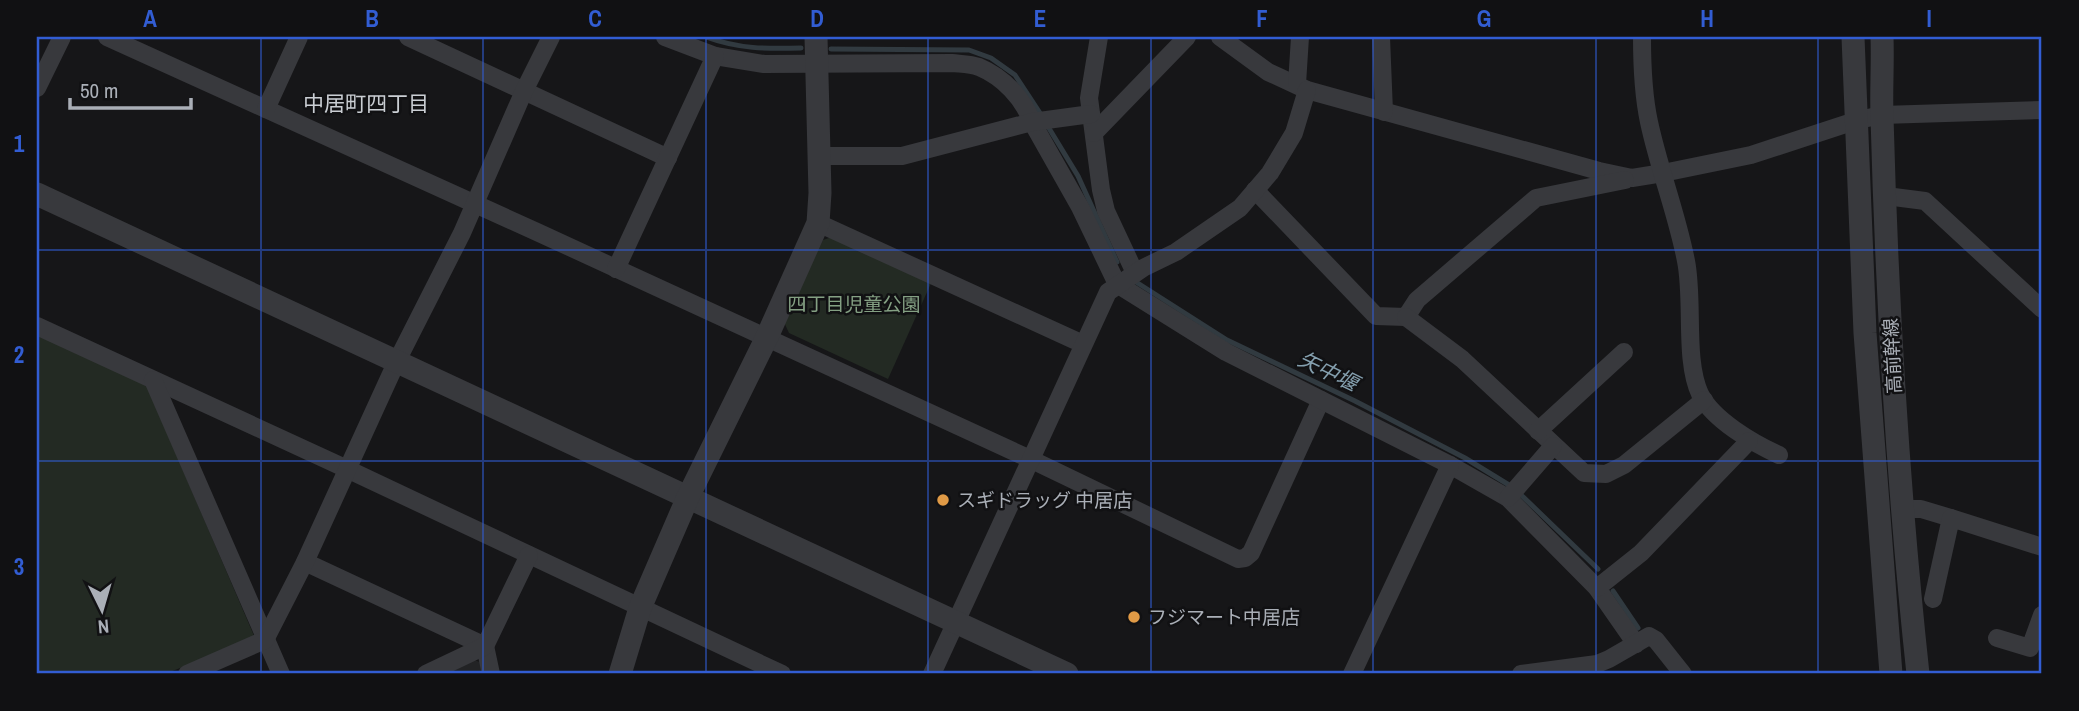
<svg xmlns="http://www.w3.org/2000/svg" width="2079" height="711" viewBox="0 0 2079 711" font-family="'Archivo Narrow','Noto Sans JP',sans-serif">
<rect width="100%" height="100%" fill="#161618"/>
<!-- built -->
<polygon fill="#222325" points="472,659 482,663 484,674 441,674"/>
<!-- green -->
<g fill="#232a23">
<polygon points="835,236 932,281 888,379 789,333 783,320 823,240"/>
<polygon points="37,334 146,384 255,638 165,674 37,674"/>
</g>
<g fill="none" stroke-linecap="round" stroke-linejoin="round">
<!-- stream -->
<g stroke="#313a40" stroke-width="5">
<path d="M 706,37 C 739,49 766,49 801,48"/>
<polyline points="831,49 969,50 991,58 1015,75 1040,113"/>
<polyline points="1047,125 1078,176 1117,262"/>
<polyline points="1136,282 1227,340 1355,401 1465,458 1509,485"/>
<polyline points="1519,493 1598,569"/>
<polyline points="1613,591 1638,628"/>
</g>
<!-- minor -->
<g stroke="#38393d" stroke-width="18">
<polyline points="107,37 537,232 1030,459 1238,559 1245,558 1251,553 1321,400"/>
<polyline points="408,37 668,158"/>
<path d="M 665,37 L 715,56 L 764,64 L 952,63 C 961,64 971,64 979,67 C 1003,77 1023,98 1032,122 L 1080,207 L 1117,284 L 1226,352 L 1450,465 L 1508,498 L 1597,588 L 1636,644"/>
<polyline points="1099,37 1089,98 1101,190 1106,211 1135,273"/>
<polyline points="1220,37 1268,72 1307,90 1599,171 1632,178 1663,173 1751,155 1858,120 1882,115 2042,110"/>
<polyline points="1381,37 1384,112"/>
<path d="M 1642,37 C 1642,65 1643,94 1649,122 C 1659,169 1677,214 1686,261 C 1694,301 1684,360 1700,394 C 1713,420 1753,443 1779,455"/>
<polyline points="1297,84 1300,37"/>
<polyline points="37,88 62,37"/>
<polyline points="266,109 299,37"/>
<polyline points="1094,133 1187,37"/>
<polyline points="819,156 902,156 1032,122 1091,114"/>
<polyline points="1255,190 1376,316 1406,317 1417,300 1536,198 1625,180"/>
<polyline points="1886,196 1925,201 2042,309"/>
<polyline points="818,223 1083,344"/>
<polyline points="616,269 715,56"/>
<polyline points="1406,317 1462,359 1584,473 1606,474 1624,465 1704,400"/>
<polyline points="37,326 347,469 782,674"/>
<polyline points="153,380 281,674"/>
<polyline points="1538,431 1624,352"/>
<polyline points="1508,498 1553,446"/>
<polyline points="1903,509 1921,509 1951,518"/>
<polyline points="305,562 485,646 491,674"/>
<polyline points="1597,588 1641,553 1749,441"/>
<polyline points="1933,599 1951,518 2042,547"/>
<polyline points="1997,638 2030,648 2042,615"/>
<polyline points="187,674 265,640 305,562 396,363 462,233 524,91 551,37"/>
<polyline points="426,674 485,646 529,555"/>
<polyline points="932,674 1108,292 1143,268 1176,252 1240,208 1270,173 1294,133 1307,90"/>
<polyline points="1352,674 1450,465"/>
<polyline points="1521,674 1597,664 1609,659 1649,636 1656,640 1683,674"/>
</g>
<!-- tertiary -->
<g stroke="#38393d" stroke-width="23">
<polyline points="1853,37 1865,333 1891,674"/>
<path d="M 1882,37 C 1883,63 1881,90 1882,117 C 1887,303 1898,489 1918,674"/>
<polyline points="37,194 1067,674"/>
<polyline points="620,674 640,608 688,497 766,339 818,223 820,193 816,37"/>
</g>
</g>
<!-- grid -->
<path fill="none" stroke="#325dd3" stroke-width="2" stroke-opacity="0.55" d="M 261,37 L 261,674M 483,37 L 483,674M 706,37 L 706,674M 928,37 L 928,674M 1151,37 L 1151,674M 1373,37 L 1373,674M 1596,37 L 1596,674M 1818,37 L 1818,674M 37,250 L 2042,250M 37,461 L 2042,461"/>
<!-- markers -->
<g fill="#e09a46" stroke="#111113" stroke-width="2.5">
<circle cx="943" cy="500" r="7"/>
<circle cx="1134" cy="617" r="7"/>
</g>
<g text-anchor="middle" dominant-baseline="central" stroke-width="5" stroke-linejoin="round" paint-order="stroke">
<!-- park labels -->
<g font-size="19" fill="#84a083" stroke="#111113">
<text x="854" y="304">四丁目児童公園</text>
</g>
<!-- street labels -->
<g font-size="19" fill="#aaafb7" stroke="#111113">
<text transform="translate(1892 356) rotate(-93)">高前幹線</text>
</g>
<!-- poi labels -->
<g font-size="19" fill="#aaafb7" stroke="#111113" text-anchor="start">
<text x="957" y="500">スギドラッグ 中居店</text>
<text x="1148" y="617">フジマート中居店</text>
</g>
<!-- neighbourhood labels -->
<g font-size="21" fill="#caced3" stroke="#111113">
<text x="366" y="103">中居町四丁目</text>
</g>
<!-- water labels -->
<g font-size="21" font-style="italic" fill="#849fae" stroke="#111113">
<text transform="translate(1328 371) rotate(26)">矢中堰</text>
</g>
</g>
<!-- border -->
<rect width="2079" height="711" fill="none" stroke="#111113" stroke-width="77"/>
<!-- north arrow -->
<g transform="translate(102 610) rotate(175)" stroke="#111113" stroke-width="5" paint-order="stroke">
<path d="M0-5L12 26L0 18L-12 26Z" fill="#aaafb7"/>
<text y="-10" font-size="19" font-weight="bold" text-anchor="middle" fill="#aaafb7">N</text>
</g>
<!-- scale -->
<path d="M70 98v10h121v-10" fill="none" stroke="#aaafb7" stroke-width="3.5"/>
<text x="80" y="98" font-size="21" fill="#aaafb7" stroke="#111113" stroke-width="5" paint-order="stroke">50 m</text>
<rect x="38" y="38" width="2002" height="634" fill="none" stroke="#325dd3" stroke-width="2.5"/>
<g font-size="23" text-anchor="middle" font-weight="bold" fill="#325dd3">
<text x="150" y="27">A</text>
<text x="372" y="27">B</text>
<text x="595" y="27">C</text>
<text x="817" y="27">D</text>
<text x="1040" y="27">E</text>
<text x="1262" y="27">F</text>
<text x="1484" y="27">G</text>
<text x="1707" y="27">H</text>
<text x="1929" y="27">I</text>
<text x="19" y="152">1</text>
<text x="19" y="363">2</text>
<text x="19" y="575">3</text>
</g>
</svg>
